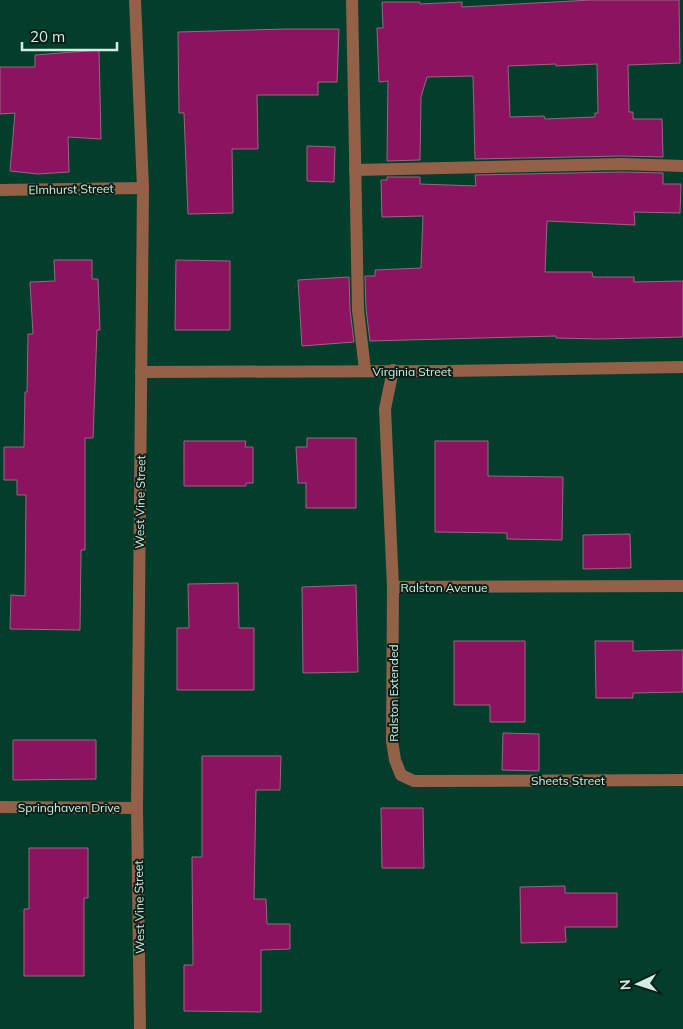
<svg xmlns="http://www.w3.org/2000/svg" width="683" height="1029" viewBox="0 0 683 1029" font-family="Mulish,sans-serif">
<rect width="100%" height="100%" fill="#033e2d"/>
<!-- building -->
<g fill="#8b1360" stroke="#95697f" fill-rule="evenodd">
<path d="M 591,0 L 679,0 L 680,63 L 628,65 L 629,112 L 633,112 L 633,119 L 662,119 L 663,157 L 622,156 L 475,159 L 473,76 L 427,77 L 421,97 L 420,160 L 387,161 L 388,81 L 379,82 L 377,28 L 383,28 L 382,2 L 420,2 L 420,4 L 462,2 L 462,7 ZM 556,64 L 556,66 L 597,64 L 598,113 L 595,113 L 595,117 L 545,119 L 544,116 L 510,117 L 508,66 Z"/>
<polygon points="286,29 339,29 337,82 318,82 318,95 257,95 258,149 232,149 233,213 188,214 184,113 179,113 178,32"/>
<polygon points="99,50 101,139 68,137 69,172 38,174 10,171 15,113 0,114 0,67 35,67 35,55"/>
<polygon points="307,146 335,147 334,182 307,181"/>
<polygon points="622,172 663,173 663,184 681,184 680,213 634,212 635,225 547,221 545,272 592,272 593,277 634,277 634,282 683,281 683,337 599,339 556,338 556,336 370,341 366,309 365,276 375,276 375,270 421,268 423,216 382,217 381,180 387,180 387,177 420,177 420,184 476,186 475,175"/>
<polygon points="54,260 92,260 92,279 98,279 100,330 97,330 93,438 85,438 85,550 81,550 80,630 10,629 11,595 25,596 26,495 17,495 17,480 4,480 4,447 24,447 25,392 27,392 28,334 33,334 30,282 55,281"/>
<polygon points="176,260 230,261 230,330 175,330"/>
<polygon points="349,277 350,310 354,342 302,346 298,280"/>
<polygon points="307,438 356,438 356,508 306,508 306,483 298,483 296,447 307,447"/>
<polygon points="184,441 246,441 245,447 253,447 253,483 246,483 246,486 184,486"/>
<polygon points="435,441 488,441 488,476 563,477 562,540 507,539 507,533 435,532"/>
<polygon points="630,534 631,568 583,569 583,535"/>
<polygon points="238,583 239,628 254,628 254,690 177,690 177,628 189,628 188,584"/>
<polygon points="356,585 358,672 303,673 302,587"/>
<polygon points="454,641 525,641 525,722 490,722 490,705 454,705"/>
<polygon points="595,641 633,641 633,651 683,650 683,692 633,693 633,698 596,698"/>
<polygon points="503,733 539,734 539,771 502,770"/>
<polygon points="13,740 96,740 96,779 13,780"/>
<polygon points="202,756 281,756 280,790 256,790 254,899 266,899 267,924 290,924 290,949 261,950 261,1012 184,1011 184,965 193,965 192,857 202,857"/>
<polygon points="381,808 423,808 424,868 382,868"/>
<polygon points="29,848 88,848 88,898 84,898 84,976 24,976 24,909 29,909"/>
<polygon points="565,886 565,893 617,893 617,927 565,927 566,942 521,943 520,887"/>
</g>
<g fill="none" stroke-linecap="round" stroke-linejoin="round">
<!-- minor -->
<g stroke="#936147" stroke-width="12">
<polyline points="135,0 143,188 137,808 140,1029"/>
<polyline points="352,0 358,310 365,370"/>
<polyline points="355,170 622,164 683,166"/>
<polyline points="0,190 143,188"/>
<polyline points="393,370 385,409 393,587 392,741 395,760 401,775 414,781 683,780"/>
<polyline points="141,372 445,371 683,367"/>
<polyline points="393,587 683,586"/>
<polyline points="0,807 137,808"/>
</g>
</g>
<g text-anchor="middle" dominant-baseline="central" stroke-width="4" stroke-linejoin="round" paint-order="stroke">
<!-- street labels -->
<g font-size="12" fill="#d2ede1" stroke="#0a2019">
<text transform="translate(71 189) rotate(-1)">Elmhurst Street</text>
<text x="412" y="371">Virginia Street</text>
<text transform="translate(140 502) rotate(-89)">West Vine Street</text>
<text x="444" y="587">Ralston Avenue</text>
<text transform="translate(393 693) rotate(-90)">Ralston Extended</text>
<text x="568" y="780">Sheets Street</text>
<text x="69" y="807">Springhaven Drive</text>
<text transform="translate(139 907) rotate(-91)">West Vine Street</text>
</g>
</g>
<!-- north arrow -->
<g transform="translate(638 984) rotate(266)" stroke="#0a2019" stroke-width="4" paint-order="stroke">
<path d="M0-4L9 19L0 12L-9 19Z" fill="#d2ede1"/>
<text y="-8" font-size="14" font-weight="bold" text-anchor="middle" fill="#d2ede1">N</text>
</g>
<!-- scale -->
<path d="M22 42v8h95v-8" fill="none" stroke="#d2ede1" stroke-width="2.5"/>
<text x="30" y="42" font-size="15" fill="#d2ede1" stroke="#0a2019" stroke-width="4" paint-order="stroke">20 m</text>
</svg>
